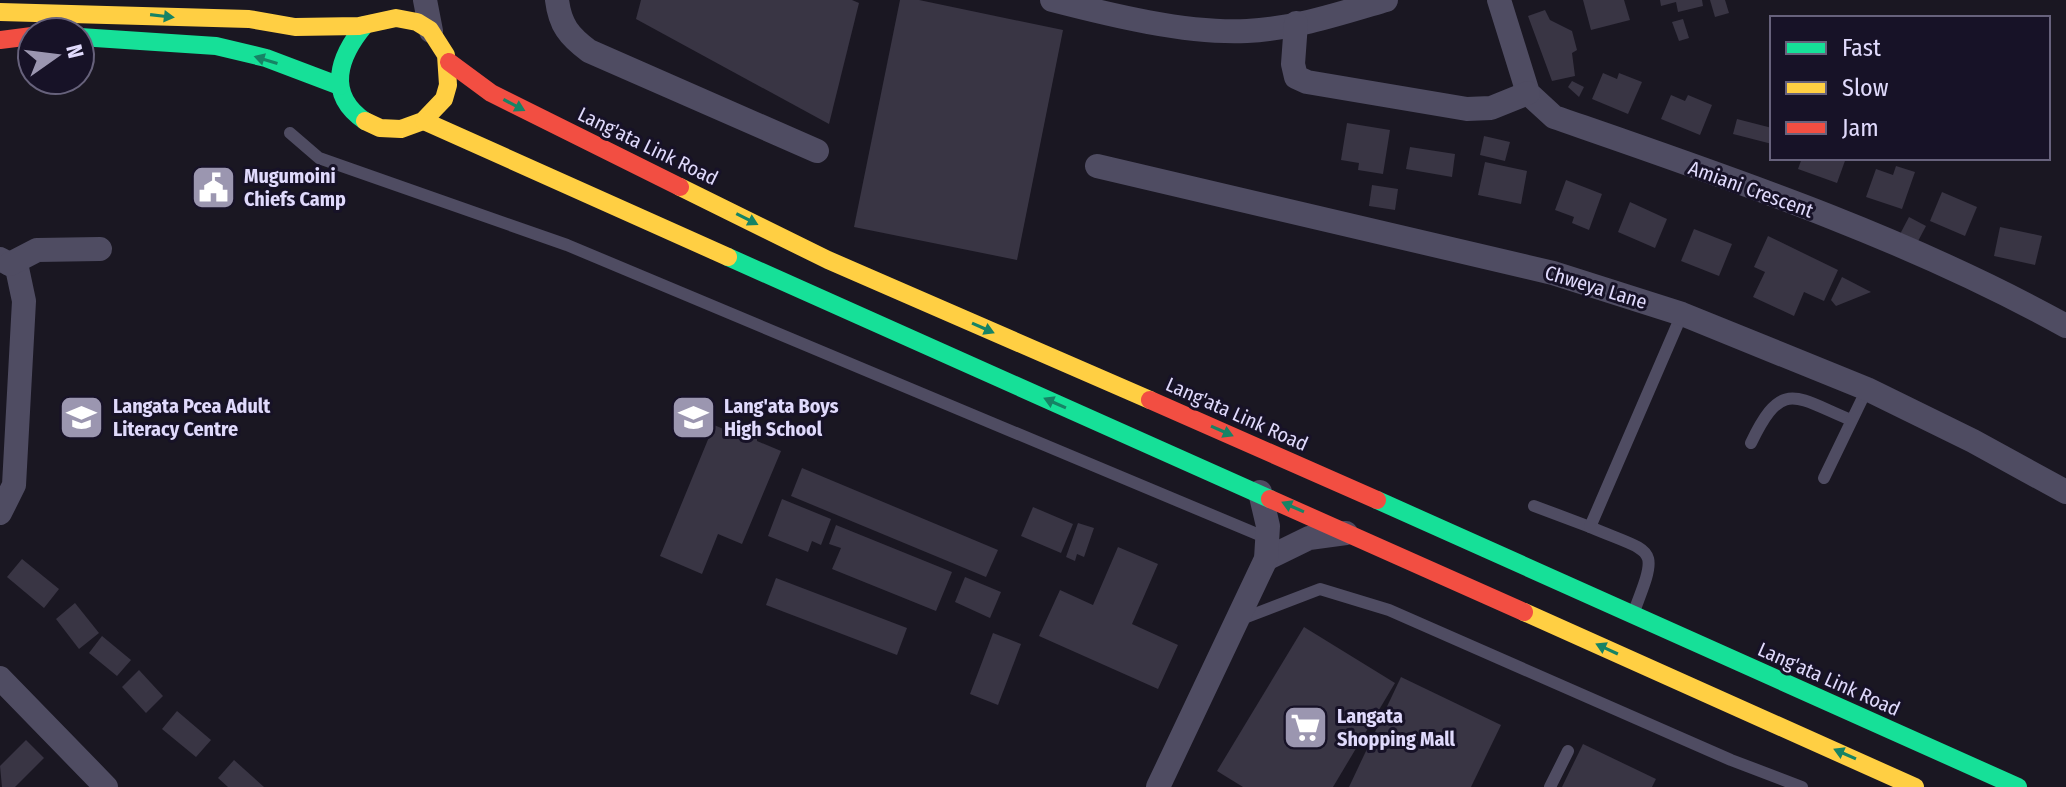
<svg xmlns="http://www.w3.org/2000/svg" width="2066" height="787" viewBox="0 0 2066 787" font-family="'Fira Sans Condensed',sans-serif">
<rect width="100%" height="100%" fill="#1a1722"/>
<!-- building -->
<g fill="#393544">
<polygon points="641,0 852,0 859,3 829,124 636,19"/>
<polygon points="900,0 919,0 1063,30 1017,260 854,227"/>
<polygon points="1583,0 1624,0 1630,20 1591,30"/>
<polygon points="1660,0 1702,0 1703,6 1678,12 1676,2 1661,6"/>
<polygon points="1710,0 1725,0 1729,13 1715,17"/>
<polygon points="1545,10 1550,20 1572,31 1577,50 1572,53 1575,76 1552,81 1528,16"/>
<polygon points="1683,19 1689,38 1679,41 1672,22"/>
<polygon points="1603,73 1617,79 1619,73 1642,82 1628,114 1592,99"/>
<polygon points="1572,81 1584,87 1579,97 1568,87"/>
<polygon points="1671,95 1685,101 1688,95 1712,105 1700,135 1661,119"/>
<polygon points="1737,119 1772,128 1772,144 1733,134"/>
<polygon points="1347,123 1390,130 1383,174 1358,170 1359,163 1341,160"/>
<polygon points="1484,136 1510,142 1505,161 1480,155"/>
<polygon points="1410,147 1455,154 1452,177 1406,169"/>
<polygon points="1802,158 1846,158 1837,183 1798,169"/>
<polygon points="1485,162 1527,171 1521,204 1478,195"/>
<polygon points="1896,166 1915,172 1902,209 1866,197 1876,169 1893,175"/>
<polygon points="1566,180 1602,194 1589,230 1572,223 1574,217 1555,210"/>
<polygon points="1372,185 1398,189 1395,210 1369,206"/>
<polygon points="1942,192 1977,207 1965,236 1930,221"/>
<polygon points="1630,202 1667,219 1655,248 1618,232"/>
<polygon points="1909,217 1926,226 1916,245 1899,236"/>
<polygon points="2000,227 2042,236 2035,265 1994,256"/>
<polygon points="1694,229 1732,244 1719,276 1681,261"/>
<polygon points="1768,236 1838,270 1824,301 1804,292 1794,316 1753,297 1765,272 1754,267"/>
<polygon points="1842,277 1871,292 1836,306 1831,300"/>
<polygon points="714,425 733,433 737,425 757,434 757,441 781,451 742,544 718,534 702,574 660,556"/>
<polygon points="802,468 998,550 986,577 791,496"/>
<polygon points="782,499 831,519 821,545 812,541 808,552 768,536"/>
<polygon points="1033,507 1073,524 1061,553 1021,536"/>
<polygon points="1078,523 1094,528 1084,557 1077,554 1075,561 1066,557"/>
<polygon points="836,525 952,572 936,611 832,569 841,548 829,544"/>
<polygon points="1118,547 1158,564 1132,624 1178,645 1158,689 1039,636 1060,590 1093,605"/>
<polygon points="22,559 59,589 44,608 7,577"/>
<polygon points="965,577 1001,592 990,618 955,602"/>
<polygon points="776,578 907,628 897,655 766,605"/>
<polygon points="75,603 99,633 79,649 56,619"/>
<polygon points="1304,627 1395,683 1333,787 1243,787 1217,771"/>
<polygon points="993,633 1021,644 998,705 970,694"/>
<polygon points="102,636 131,660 117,676 89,653"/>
<polygon points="139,670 163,696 146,713 122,687"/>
<polygon points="1401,677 1501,725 1471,787 1349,787"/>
<polygon points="177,711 211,740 196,757 162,729"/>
<polygon points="26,740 44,758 15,787 2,787 0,766"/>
<polygon points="1583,744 1656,779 1652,787 1562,787"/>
<polygon points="234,760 264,787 228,787 218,778"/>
</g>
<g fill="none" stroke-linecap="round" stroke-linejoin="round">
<!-- lane -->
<g stroke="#4f4c62" stroke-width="12">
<polyline points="290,133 319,158 567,245 1269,539"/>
<path d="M 1751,443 C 1782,378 1795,397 1851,420"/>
<polyline points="1824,478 1867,389"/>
<polyline points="1534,506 1590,527"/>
<path d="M 1633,614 C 1660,544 1656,555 1590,527 L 1682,314"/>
<polyline points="1239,620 1320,589 1389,610 1731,760 1802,787"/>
<polyline points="1550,787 1568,751"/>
</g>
<!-- street -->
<g stroke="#4f4c62" stroke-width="24">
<polyline points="425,0 431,31"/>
<path d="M 557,0 C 560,25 569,36 589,51 L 817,151"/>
<path d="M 1052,0 C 1110,15 1187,34 1247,31 C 1294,29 1342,13 1386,0"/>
<path d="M 1499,0 L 1528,93 L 1554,117 C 1727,177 1906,237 2066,326"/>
<polyline points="1296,23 1293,64 1296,77 1307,82 1467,109 1491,108 1528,93"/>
<polyline points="1097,166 1553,273 1682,314 1867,389 1973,441 2066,492"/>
<polyline points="0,259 17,268 24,301 14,485 0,513"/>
<polyline points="10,264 37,250 100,249"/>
<polyline points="1266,559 1309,538 1346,533"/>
<polyline points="0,678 106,787"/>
<polyline points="1158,787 1266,559 1268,526 1260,492"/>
</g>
<!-- fast -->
<g stroke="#16e098" stroke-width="18">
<path d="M 365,25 C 339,56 325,94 365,121"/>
<polyline points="80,37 216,46 266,58 340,86"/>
<polyline points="728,257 1270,499"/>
<polyline points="1377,500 2018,787"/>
</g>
<!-- slow -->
<g stroke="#ffcf43" stroke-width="18">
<polyline points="0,12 249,19 295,27 359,26 396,18 417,22 430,30 446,55 448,85 444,99 423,121 401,129 380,128 365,121"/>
<polyline points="424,121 728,257"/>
<polyline points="680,187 828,260 1150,400"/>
<polyline points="1524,612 1915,787"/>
</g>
<!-- jam -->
<g stroke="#f24e42" stroke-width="18">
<polyline points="0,40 32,36"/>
<polyline points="449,62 491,93 680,187"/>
<polyline points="1150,400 1377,500"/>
<polyline points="1270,499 1524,612"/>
</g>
</g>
<!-- one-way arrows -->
<defs><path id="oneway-solid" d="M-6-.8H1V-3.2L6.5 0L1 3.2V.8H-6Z" transform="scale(2)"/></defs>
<g fill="#168365">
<use href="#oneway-solid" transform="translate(162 16) rotate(7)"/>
<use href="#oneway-solid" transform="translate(266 60) rotate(-163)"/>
<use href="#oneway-solid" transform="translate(514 105) rotate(28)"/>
<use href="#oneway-solid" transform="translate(747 219) rotate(27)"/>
<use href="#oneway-solid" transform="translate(983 328) rotate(24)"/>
<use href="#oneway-solid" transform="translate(1055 403) rotate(-156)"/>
<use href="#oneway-solid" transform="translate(1222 431) rotate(24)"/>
<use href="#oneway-solid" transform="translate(1293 507) rotate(-156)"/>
<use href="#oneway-solid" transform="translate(1607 649) rotate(-155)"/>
<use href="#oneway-solid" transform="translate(1845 754) rotate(-156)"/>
</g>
<!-- icons -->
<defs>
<symbol id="civic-square" viewBox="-11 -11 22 22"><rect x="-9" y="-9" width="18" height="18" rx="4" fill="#9b96b0" stroke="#171227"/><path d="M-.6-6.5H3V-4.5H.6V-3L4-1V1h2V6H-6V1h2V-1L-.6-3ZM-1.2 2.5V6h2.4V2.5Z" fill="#fff"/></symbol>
<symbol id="school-square" viewBox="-11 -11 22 22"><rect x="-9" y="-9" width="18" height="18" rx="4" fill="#9b96b0" stroke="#171227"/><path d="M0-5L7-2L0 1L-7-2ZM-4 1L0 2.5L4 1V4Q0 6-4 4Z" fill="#fff"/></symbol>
<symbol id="supermarket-square" viewBox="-11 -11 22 22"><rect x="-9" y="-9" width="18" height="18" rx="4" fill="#9b96b0" stroke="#171227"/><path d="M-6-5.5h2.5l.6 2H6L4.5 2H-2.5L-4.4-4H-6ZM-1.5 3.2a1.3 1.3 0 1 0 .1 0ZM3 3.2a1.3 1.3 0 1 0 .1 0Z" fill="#fff"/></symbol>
</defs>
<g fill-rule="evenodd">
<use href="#civic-square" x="188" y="162" width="51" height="51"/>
<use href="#school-square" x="56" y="392" width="51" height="51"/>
<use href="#school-square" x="668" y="392" width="51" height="51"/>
<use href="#supermarket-square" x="1280" y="702" width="51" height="51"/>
</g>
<g text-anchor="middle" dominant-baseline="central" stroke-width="6" stroke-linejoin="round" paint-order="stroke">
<!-- street labels -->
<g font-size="20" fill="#e0dafc" stroke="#171227">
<text transform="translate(648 146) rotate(26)">Lang'ata Link Road</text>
<text transform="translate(1751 189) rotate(20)">Amiani Crescent</text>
<text transform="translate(1596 287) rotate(17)">Chweya Lane</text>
<text transform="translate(1237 414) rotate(24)">Lang'ata Link Road</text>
<text transform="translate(1829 679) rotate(24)">Lang'ata Link Road</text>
</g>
<!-- poi labels -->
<g font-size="20" font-weight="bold" fill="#e0dafc" stroke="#171227" text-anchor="start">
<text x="244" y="176">Mugumoini<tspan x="244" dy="23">Chiefs Camp</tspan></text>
<text x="113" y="406">Langata Pcea Adult<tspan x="113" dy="23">Literacy Centre</tspan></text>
<text x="724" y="406">Lang'ata Boys<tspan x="724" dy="23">High School</tspan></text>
<text x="1337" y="716">Langata<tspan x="1337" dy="23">Shopping Mall</tspan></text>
</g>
</g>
<!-- legend -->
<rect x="1770" y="16" width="280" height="144" fill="#171227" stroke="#67627c" stroke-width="2"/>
<rect x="1786" y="42" width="40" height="12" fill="#16e098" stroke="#67627c" stroke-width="2"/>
<text x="1842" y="56" font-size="24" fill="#e0dafc">Fast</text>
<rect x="1786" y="82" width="40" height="12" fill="#ffcf43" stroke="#67627c" stroke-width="2"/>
<text x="1842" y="96" font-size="24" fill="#e0dafc">Slow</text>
<rect x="1786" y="122" width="40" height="12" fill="#f24e42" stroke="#67627c" stroke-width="2"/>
<text x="1842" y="136" font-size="24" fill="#e0dafc">Jam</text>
<!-- north arrow -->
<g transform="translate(56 56) rotate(76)"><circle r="38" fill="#171227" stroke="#67627c" stroke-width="2"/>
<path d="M0-6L14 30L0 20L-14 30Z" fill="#9b96b0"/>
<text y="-12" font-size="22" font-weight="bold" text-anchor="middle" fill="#e0dafc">N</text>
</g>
</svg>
